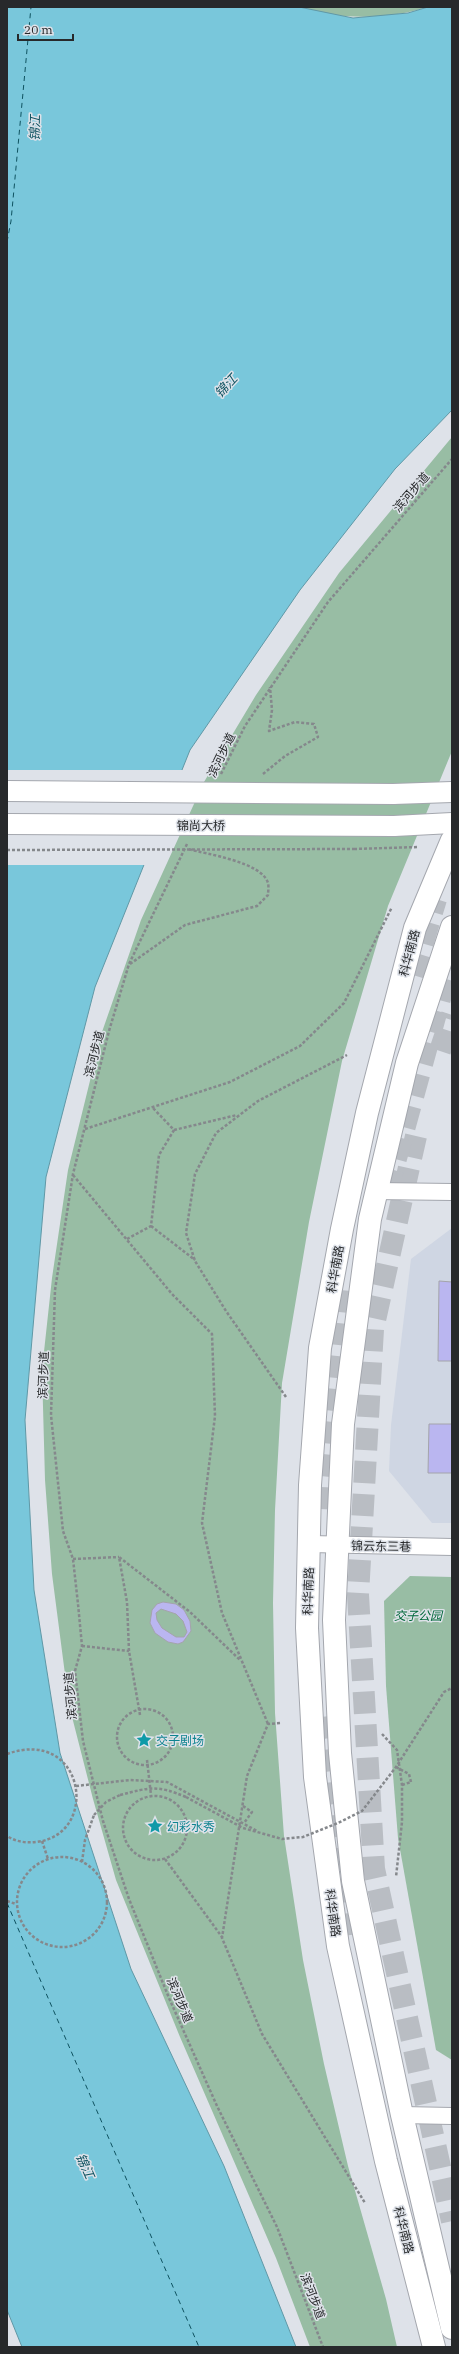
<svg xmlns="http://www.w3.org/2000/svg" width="459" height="2354" viewBox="0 0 459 2354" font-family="'IBM Plex Serif','Noto Sans SC',serif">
<rect width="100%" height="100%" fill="#dee2e9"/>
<!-- built -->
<polygon fill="#cfd6e3" points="452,1228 452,1523 432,1523 389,1471 391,1425 411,1259"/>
<!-- green -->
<g fill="#98bda4">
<path d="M 299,7 L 428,7 C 386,20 340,20 299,7 Z"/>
<polygon points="452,437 452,751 388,906 342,1061 309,1222 282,1383 275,1510 273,1603 275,1713 284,1836 303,1960 324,2064 348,2166 386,2299 397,2347 310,2347 276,2258 180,2037 116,1880 93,1799 69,1705 52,1574 45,1480 42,1370 52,1278 68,1170 102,1032 141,920 204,782 256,695 339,573"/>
<polygon points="410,1576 452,1577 452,2060 436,2050 398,1838 386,1686 384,1601"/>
</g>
<!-- water -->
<polygon fill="#79c7db" stroke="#6098a6" points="7,7 299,7 353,18 408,13 428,7 452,7 452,410 395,469 300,590 190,750 95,987 46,1177 25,1420 34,1590 60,1753 131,1969 224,2166 296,2347 22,2347 7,2310"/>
<!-- pier -->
<polygon fill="#dee2e9" points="7,770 184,770 146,865 7,865"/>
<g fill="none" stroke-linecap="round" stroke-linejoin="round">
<!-- ferry -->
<g stroke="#0e5260" stroke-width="1" stroke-dasharray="5 4" stroke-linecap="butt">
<polyline points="7,242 11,221 31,7"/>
<polyline points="7,1903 199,2347"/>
</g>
</g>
<!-- building -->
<g fill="#bab6f0" stroke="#a4a4ab" fill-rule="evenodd">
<polygon points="439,1281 452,1282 452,1361 438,1361"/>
<polygon points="429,1424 452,1424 452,1473 428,1473"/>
<path d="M 163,1602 L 176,1604 L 184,1610 L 190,1621 L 191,1631 L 183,1642 L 178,1644 L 168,1642 L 155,1633 L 150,1623 L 152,1610 L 157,1604 ZM 161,1609 L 176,1614 L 183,1621 L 187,1632 L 184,1637 L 176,1637 L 162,1628 L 157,1620 L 156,1613 Z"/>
</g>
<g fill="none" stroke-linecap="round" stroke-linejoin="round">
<!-- trunk-tunnel -->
<g stroke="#b9bdc3" stroke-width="22" stroke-dasharray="22 11" stroke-linecap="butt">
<polyline points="413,975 436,899"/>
<polyline points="440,1051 452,1015"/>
<polyline points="416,1136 373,1329 358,1595 374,1869 452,2221"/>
<polyline points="387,1191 449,966"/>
<polyline points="320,1509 321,1484 341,1281"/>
<polyline points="321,1717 348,1939"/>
</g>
<defs>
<g id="minor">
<polyline points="376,1191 452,1192"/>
<polyline points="310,1544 452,1547"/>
<polyline points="402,2115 452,2116"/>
</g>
<g id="tertiary">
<polyline points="393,794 452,792"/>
<polyline points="394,826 452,823"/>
</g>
<g id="secondary">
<polyline points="452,927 407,1063 370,1219 343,1424 334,1620 340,1753 353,1881 402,2115 452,2328"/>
<polyline points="434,2347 386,2161 338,1946 315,1777 307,1628 310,1485 320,1348 342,1229 367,1113 415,928 452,840"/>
</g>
</defs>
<!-- minor casing -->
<use href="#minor" stroke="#a4a7ae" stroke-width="18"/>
<!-- tertiary casing -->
<use href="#tertiary" stroke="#a4a7ae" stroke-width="22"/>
<!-- secondary casing -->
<use href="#secondary" stroke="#a4a7ae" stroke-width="24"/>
<!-- path -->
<g stroke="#85888c" stroke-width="2.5" stroke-dasharray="3 2" stroke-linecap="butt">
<polyline points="221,774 245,726 328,602 452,459"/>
<polyline points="263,774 285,756 318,737 314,724 295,722 269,731 272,710 270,687"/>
<polyline points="187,844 129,964 109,1031 73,1174 55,1290 51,1415 63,1531 73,1559 78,1604 82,1646 75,1671 83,1741 103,1821 129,1899 169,1998 217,2106 277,2227 323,2347"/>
<polyline points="354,849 418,847"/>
<path d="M 130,964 L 185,925 L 257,906 L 268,895 C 268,892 269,887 268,883 C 262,862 206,854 188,849"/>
<polyline points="85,1129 230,1082 300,1046 344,1003 392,907"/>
<polyline points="174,1130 237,1115"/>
<polyline points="73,1175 172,1294 212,1334 215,1416 202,1523 222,1613 268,1724"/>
<polyline points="151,1226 195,1260"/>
<polyline points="127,1239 151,1226 159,1155 174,1130 152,1107"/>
<polyline points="286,1397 226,1311 195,1261 186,1233 195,1174 216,1133 258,1101 347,1055"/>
<polyline points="73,1559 119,1557"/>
<polyline points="82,1646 129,1651"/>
<circle cx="145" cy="1737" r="28"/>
<polyline points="140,1715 129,1651 127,1602 119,1557 190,1612 240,1660"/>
<polyline points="280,1723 268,1724 247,1776 222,1938 262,2034 365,2203"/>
<polyline points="382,1734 397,1750 402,1785 402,1822 396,1877"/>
<path d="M 7,1754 C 85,1726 101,1835 36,1842 C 26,1843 16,1842 7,1836"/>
<polyline points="147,1760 151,1795"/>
<polyline points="402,1785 411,1782"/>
<path d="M 120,1795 C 151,1787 157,1785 186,1797"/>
<circle cx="155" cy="1828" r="32"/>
<polyline points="243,1806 252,1812 244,1823"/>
<polyline points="42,1841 48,1859"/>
<circle cx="62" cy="1902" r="45"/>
<polyline points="165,1859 222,1937"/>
<polyline points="82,1862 85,1840 94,1815"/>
<polyline points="7,1901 16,1904"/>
</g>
<!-- minor -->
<use href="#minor" stroke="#fff" stroke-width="16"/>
<!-- tertiary -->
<use href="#tertiary" stroke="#fff" stroke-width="20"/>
<!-- secondary -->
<use href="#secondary" stroke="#fff" stroke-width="22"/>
<defs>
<g id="tertiary-bridge">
<polyline points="7,791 393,794"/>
<polyline points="7,824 394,826"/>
</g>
</defs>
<!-- tertiary-bridge casing -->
<use href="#tertiary-bridge" stroke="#a4a7ae" stroke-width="22" stroke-linecap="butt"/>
<!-- path-bridge -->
<g stroke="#85888c" stroke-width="2.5" stroke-dasharray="3 2" stroke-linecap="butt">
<polyline points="7,850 354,849"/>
<polyline points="396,1767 409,1774 411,1782"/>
<polyline points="76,1786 130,1780 167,1782 257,1831"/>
<polyline points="186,1797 243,1828 282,1839 303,1837 338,1823 362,1811 396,1767 444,1692 452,1688"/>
<polyline points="94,1815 106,1802 120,1795"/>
</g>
<!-- tertiary-bridge -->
<use href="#tertiary-bridge" stroke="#fff" stroke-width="20"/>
</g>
<!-- icons -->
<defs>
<symbol id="sight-bare" viewBox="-9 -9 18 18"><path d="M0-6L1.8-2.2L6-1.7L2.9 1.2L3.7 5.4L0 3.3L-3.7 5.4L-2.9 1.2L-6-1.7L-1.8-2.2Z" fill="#0f9aa8" stroke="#dee2e9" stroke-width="2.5" paint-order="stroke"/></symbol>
</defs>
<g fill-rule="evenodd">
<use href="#sight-bare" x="133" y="1729" width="22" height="22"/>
<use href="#sight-bare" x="144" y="1815" width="22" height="22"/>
</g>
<g text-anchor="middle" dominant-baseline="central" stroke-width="3" stroke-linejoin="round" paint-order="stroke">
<!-- street labels -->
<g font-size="12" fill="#27292b" stroke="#dee2e9">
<text transform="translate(411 492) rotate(-49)">滨河步道</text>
<text transform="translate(221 755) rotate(-64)">滨河步道</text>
<text x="201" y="825">锦尚大桥</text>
<text transform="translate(409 953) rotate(-75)">科华南路</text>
<text transform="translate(94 1054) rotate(-76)">滨河步道</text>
<text transform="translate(335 1269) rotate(-80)">科华南路</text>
<text transform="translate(43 1375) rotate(-88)">滨河步道</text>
<text transform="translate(381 1546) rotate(1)">锦云东三巷</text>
<text transform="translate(308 1591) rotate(-88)">科华南路</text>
<text transform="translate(70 1696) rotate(-95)">滨河步道</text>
<text transform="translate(333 1913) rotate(82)">科华南路</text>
<text transform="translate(180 2000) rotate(67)">滨河步道</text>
<text transform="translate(404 2230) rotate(76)">科华南路</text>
<text transform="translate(313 2296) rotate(69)">滨河步道</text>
</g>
<!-- park labels -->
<g font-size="12" font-style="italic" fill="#00683a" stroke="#dee2e9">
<text x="418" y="1615">交子公园</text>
</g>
<!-- culture labels -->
<g font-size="12" fill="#0d838f" stroke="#dee2e9" text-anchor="start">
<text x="156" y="1740">交子剧场</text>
<text x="167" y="1826">幻彩水秀</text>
</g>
<!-- water labels -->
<g font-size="13" font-style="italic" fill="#0e5260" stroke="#dee2e9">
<text transform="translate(35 128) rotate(-89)">锦江</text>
<text transform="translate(226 386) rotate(-47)">锦江</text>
<text transform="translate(85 2166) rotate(66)">锦江</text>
</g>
</g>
<!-- border -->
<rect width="459" height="2354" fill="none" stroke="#27292b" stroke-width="16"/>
<!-- scale -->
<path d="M18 34v6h55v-6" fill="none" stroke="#27292b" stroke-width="2"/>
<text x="24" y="34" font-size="12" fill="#27292b" stroke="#dee2e9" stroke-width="3" paint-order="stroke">20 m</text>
</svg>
